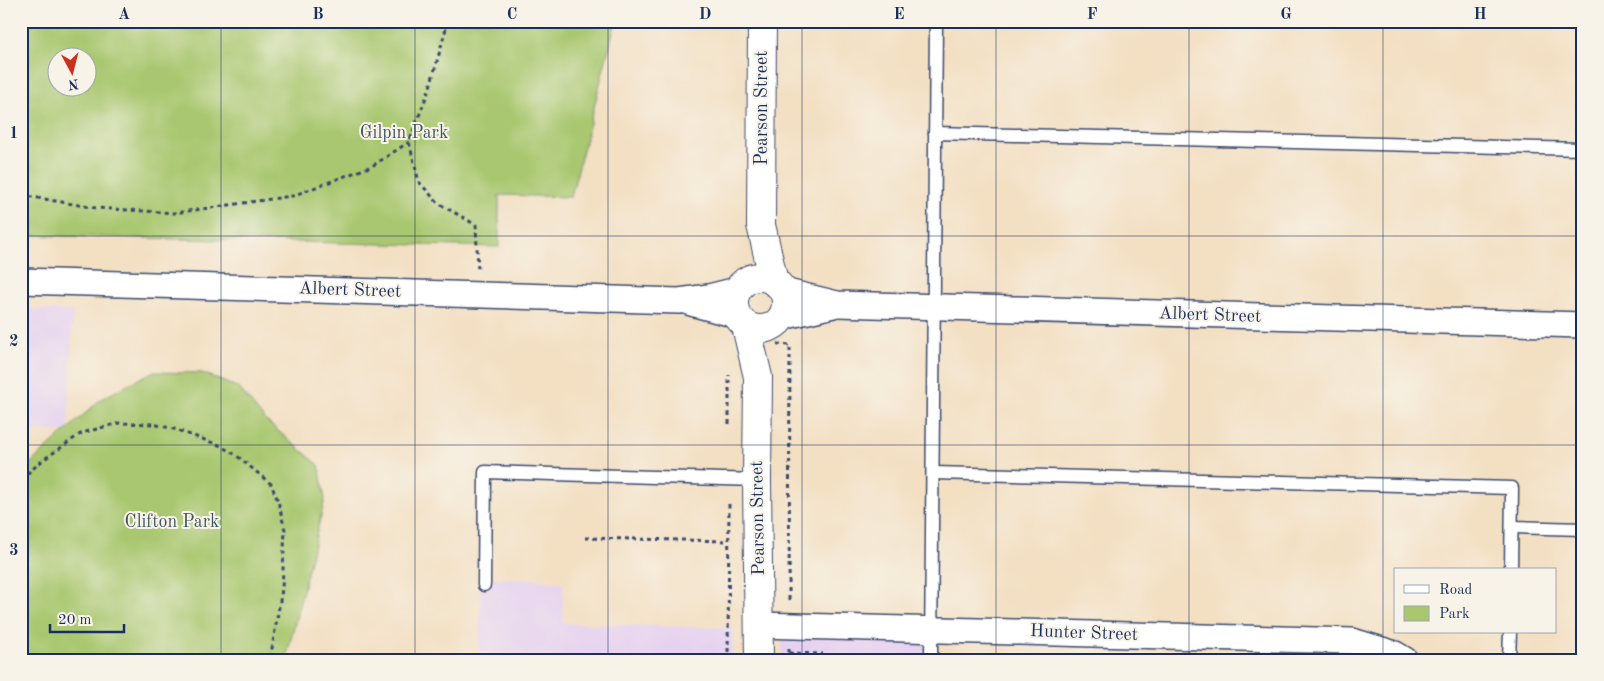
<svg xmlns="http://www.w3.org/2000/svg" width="1604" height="681" viewBox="0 0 1604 681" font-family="'Old Standard TT',serif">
<rect width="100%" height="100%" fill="#f7f3e8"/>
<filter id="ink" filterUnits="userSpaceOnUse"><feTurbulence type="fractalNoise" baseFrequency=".02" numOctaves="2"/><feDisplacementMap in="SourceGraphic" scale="10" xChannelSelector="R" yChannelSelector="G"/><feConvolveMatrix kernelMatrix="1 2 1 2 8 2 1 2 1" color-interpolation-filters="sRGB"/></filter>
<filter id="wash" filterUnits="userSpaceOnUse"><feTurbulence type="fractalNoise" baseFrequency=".0096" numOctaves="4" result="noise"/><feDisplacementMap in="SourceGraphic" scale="20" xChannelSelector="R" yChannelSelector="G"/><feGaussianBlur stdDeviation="1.12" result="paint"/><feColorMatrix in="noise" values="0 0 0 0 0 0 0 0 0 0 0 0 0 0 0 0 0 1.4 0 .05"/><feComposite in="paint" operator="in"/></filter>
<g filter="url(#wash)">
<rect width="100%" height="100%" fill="#f3dfc2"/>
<!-- built -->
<g fill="#e6d2f0">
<polygon points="21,309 73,311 68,431 21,431"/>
<polygon points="490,578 530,579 563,583 563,623 733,628 733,660 479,660 481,580"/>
<polygon points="782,620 935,623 934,660 782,660"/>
</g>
<!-- green -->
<g fill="#a9c76f" stroke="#627b66" fill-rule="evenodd">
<path d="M 21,21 L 616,21 L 571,197 L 499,195 L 499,247 L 21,235 ZM 58,58 L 88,58 L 88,88 L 58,88 Z"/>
<polygon points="152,372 202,373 239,388 265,420 319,465 325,499 286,660 21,660 21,472 101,399"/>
</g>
</g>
<g filter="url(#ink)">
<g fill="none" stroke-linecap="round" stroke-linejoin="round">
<defs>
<g id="service">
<polyline points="935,133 1583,149"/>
<polyline points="933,473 1512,488 1511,570"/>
<polyline points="1512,527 1583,529"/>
<polyline points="484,585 485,472 757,480"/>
<polyline points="931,660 936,21"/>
<polyline points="1509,660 1510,632"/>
</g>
<g id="minor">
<polyline points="21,281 679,301 709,297 737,290"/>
<polyline points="783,291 837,304 1583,325"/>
<polyline points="691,303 736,315"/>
<polyline points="782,317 833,305"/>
<polyline points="759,625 1352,641 1395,654 1405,660"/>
</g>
<g id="tertiary">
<polyline points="762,21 761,225 774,282"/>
<circle cx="760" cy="303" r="26"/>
<polyline points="746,326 758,377 757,480 759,660"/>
</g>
</defs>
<!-- service casing -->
<use href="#service" stroke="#3b496d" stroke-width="15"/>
<!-- minor casing -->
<use href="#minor" stroke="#3b496d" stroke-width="28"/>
<!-- tertiary casing -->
<use href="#tertiary" stroke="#3b496d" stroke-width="30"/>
<!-- path -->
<g stroke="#3b496d" stroke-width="3" stroke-dasharray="4 4" stroke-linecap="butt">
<polyline points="448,21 430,87 409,142 419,182 438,203 476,225 478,271"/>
<polyline points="21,195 96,208 174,213 292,196 372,166 409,142"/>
<polyline points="777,344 790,345 789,601"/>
<polyline points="729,424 729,375"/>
<polyline points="21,479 43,460 82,433 119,423 153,424 174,429 219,445 236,455 271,484 278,501 285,530 282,589 270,660"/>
<polyline points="585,538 729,541"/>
<polyline points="789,649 789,660"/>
<polyline points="789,653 823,654"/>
<polyline points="728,660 729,500"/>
</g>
<!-- service -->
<use href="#service" stroke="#fff" stroke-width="12"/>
<!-- minor -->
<use href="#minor" stroke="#fff" stroke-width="25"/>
<!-- tertiary -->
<use href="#tertiary" stroke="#fff" stroke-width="28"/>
</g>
</g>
<!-- grid -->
<path fill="none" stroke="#1b2f5e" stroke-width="1" stroke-opacity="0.55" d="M 221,21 L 221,660M 415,21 L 415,660M 608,21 L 608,660M 802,21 L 802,660M 996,21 L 996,660M 1189,21 L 1189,660M 1383,21 L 1383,660M 21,236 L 1583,236M 21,445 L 1583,445"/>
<g text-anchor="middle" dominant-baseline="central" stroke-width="4" stroke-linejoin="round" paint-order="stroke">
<!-- street labels -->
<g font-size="18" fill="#1b2f5e" stroke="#f7f3e8">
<text transform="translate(762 108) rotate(-90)">Pearson Street</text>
<text transform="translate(350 290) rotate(2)">Albert Street</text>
<text transform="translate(1210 315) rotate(2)">Albert Street</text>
<text transform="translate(758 518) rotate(-91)">Pearson Street</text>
<text transform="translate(1084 633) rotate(2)">Hunter Street</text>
</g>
<!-- park labels -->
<g font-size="18" fill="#3e5562" stroke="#f7f3e8">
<text x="404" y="133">Gilpin Park</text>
<text x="172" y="522">Clifton Park</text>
</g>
</g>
<!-- margin -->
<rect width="1604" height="681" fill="none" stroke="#f7f3e8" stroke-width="55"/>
<!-- legend -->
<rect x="1394" y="568" width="162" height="65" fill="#f7f3e8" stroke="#9fa5b1"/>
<rect x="1404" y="585" width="25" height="8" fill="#ffffff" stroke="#9fa5b1"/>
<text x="1439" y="594" font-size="15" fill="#1b2f5e">Road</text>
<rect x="1404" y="606" width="25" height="15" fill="#a9c76f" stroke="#9fa5b1"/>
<text x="1439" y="618" font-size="15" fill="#1b2f5e">Park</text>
<!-- north arrow -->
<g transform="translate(72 72) rotate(173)"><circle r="24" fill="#f7f3e8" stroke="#9fa5b1"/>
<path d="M0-4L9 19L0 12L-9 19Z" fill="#c8321e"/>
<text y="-8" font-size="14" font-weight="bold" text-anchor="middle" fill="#1b2f5e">N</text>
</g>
<!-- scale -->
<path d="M50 624v8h74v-8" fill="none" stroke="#1b2f5e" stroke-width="2.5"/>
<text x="58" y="624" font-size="15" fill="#1b2f5e" stroke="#f7f3e8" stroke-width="4" paint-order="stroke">20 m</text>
<rect x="28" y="28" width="1548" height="626" fill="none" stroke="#1b2f5e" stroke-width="2"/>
<g font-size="16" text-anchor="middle" font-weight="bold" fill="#1b2f5e">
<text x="124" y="19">A</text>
<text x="318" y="19">B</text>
<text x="512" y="19">C</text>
<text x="705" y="19">D</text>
<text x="899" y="19">E</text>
<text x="1092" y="19">F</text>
<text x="1286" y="19">G</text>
<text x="1480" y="19">H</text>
<text x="14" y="138">1</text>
<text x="14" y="346">2</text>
<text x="14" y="555">3</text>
</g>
</svg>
